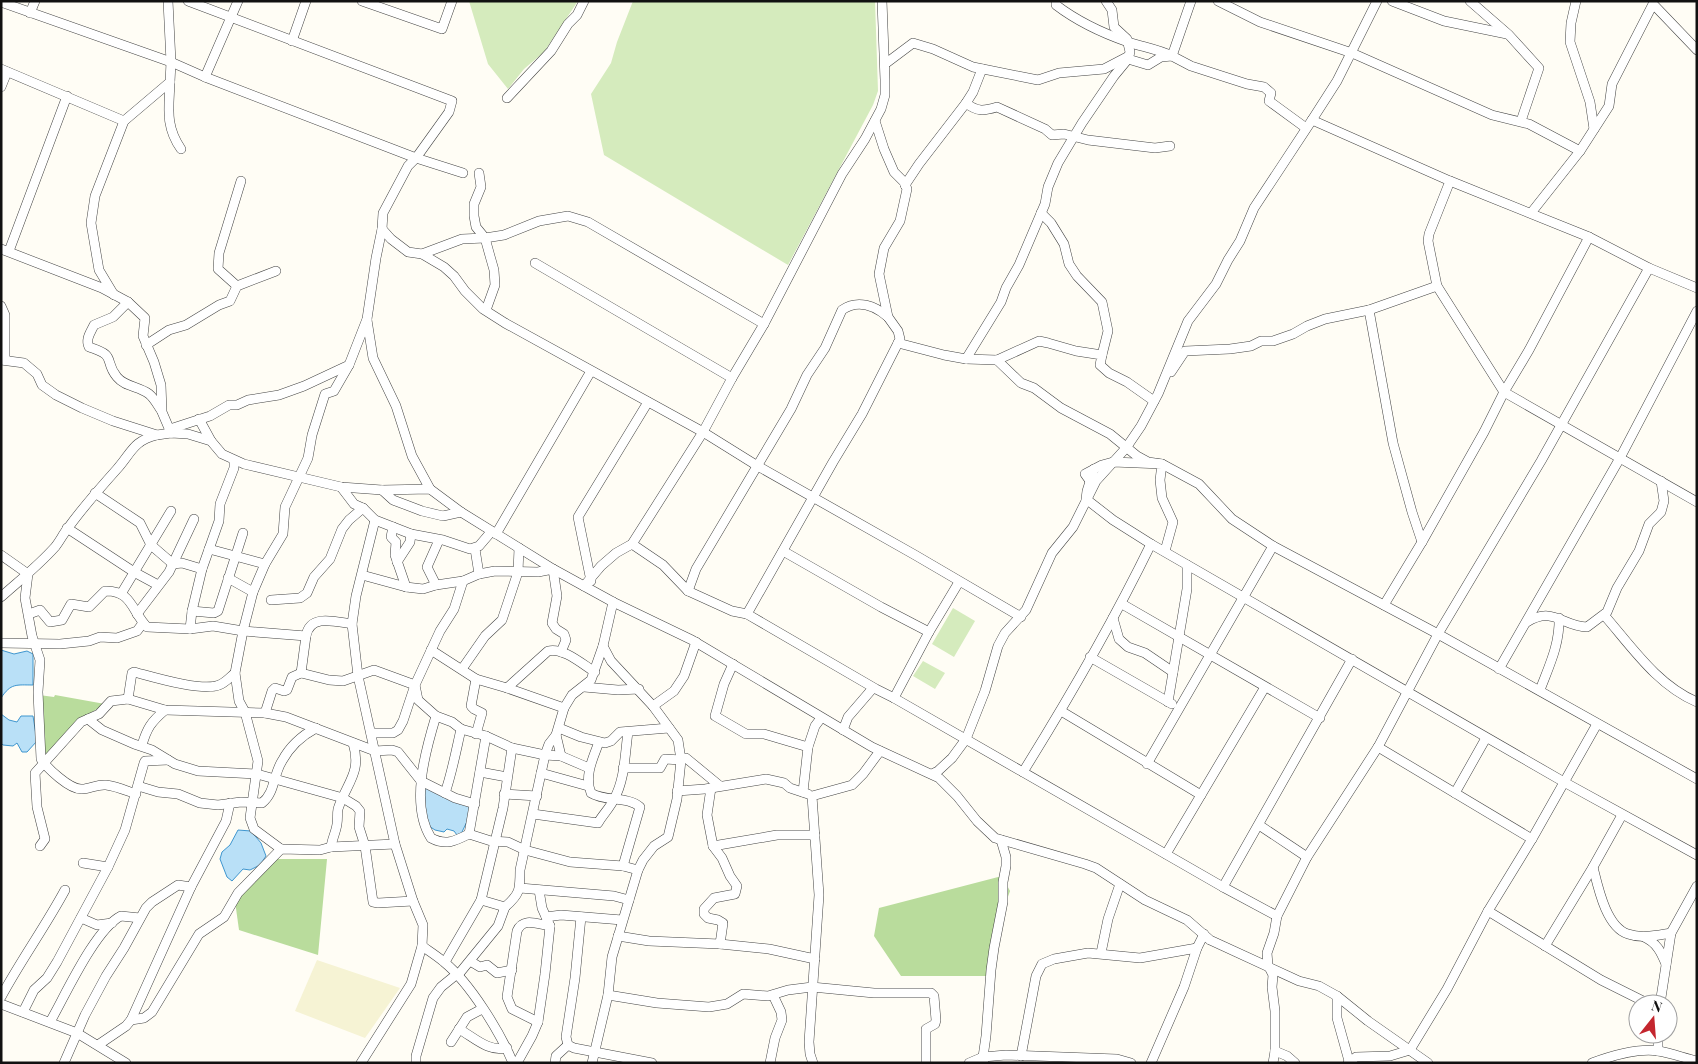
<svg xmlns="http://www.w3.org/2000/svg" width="1698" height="1064" viewBox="0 0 1698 1064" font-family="'Playfair Display',serif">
<rect width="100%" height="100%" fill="#fffdf5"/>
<!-- farmland -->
<polygon fill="#f6f3d4" points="317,960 400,988 365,1038 295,1011"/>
<!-- green -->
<g fill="#d5ebbd">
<polygon points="469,1 578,1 544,52 524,69 508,89 488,64"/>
<polygon points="633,1 875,1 878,91 873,105 788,265 604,155 591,94 611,63 617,42"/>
<polygon points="953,608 975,621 954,657 932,644"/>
<polygon points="923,661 945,673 935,689 913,676"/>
</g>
<!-- forest -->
<g fill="#b9dc9c">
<polygon points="39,695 54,697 55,695 105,704 84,717 43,757"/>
<polygon points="275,859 327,859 318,955 239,930 234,894"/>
<polygon points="1002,876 1010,891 992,942 988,976 901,976 874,936 879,908"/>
</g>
<!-- water -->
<g fill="#b9e0f7" stroke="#3f96cf">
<path d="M 1,650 L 14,654 L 27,651 L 33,654 L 33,685 C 16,685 11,683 1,698 Z"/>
<polygon points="1,714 9,720 17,722 21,716 33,716 37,741 27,752 22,752 17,743 13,746 3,745 1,743"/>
<polygon points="424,787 471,806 473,809 461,834 457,835 454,831 447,829 444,832 435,830 426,824"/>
<polygon points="238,830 251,831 261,843 266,856 260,865 250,870 243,869 232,881 227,877 220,859 222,852 230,845"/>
</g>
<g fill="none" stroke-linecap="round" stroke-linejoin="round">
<defs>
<g id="street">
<polyline points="188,1 452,101 449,112 416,158 408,166 383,213 382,229 376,258 367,319 349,365 334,391 325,394 312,435 308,458 285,507 283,534 265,564 253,592 243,631 235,673 239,701 245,712 258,761 250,818 254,829 281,849"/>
<polyline points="362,1 442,29 452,1"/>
<path d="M 1056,1 L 1056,5 C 1077,21 1102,33 1128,42 C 1143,47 1157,49 1172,56 L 1191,1"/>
<polyline points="1218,1 1260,22 1352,53 1492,115 1529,124 1580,151"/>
<polyline points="1392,1 1444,21 1507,34"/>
<polyline points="1470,1 1509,35 1539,68 1521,121"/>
<polyline points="1576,1 1571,23 1570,42 1590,102 1594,129"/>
<polyline points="1,2 171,62 205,77 416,158 463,173"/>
<polyline points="30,13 35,1"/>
<polyline points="292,41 306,1"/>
<polyline points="1128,59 1148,65 1161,57 1172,56 1191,66 1222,76 1247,84 1264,87 1271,93 1269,101 1306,128"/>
<polyline points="885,64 913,43 933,49 973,67 1038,80 1059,73 1104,69 1127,57"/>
<polyline points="1,69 124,121"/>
<polyline points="205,77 238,1"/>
<path d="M 170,82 C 169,108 165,126 181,149"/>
<polyline points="1,87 7,72"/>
<polyline points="507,98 551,51 568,24 577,15 584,1"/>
<path d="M 966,103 C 977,112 984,111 997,107 L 1045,129 L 1052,135 L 1064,134 L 1088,140 L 1155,148 L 1170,146"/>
<polyline points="1312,120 1450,181 1429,234 1428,241 1437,286 1504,392 1697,502"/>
<polyline points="479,173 481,187 474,204 474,216 476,227 485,238 490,256 494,270 495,285 486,310"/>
<polyline points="1450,181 1589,237 1649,268 1697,288"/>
<polyline points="905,185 919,164 966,103 973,92 982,69"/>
<polyline points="1041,213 1051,223 1064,244 1069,264 1077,276 1102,302 1108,331 1102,355"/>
<polyline points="1531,213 1580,151 1609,106 1612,84 1653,4 1697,50"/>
<polyline points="382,229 391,239 408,252 422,254 444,267 454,276 465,291 483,309 505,323 703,432 756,465 915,555 1021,617"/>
<polyline points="1,249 102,288 128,302 145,318 143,336 154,362 161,385 162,412 171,433"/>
<polyline points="9,251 67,96"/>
<polyline points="422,254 462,239 485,238 504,235 539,221 568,216 588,222 764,324"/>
<polyline points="535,263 732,378"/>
<polyline points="237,286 218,269 219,253 241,181"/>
<polyline points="114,295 99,270 91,223 95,196 124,121 170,82 171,62 168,1"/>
<path d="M 128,302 L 113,317 L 94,325 C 91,332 85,339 89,347 C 118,356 103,360 117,377 C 125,387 139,386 149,394 C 154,398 157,404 161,410"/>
<polyline points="1,306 5,315 5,360"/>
<polyline points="1369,310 1393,443 1412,512 1422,542"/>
<polyline points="367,320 373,358 396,406 412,456 430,489"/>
<polyline points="898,343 944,355 966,359 997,360 1039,341 1048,343 1076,351 1102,355 1100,365 1109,373 1127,382 1154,401"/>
<polyline points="146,345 169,330 186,325 219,305 230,301 237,286 276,271"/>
<polyline points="966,359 1001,302 1006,288 1019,265 1045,204 1048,187 1058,163 1082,123 1114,76 1128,59 1130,52 1127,39 1114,27 1112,10 1106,1"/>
<polyline points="1,360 24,363 37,374 42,385 56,395 82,408 113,421 157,435 171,433 188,434 211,441 222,454 244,464 341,487 382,490 430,489 461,512 553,569 613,602 692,640 872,747 939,778 957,796 977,821 995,838 1085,864 1096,868 1145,900 1187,920 1210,940 1299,981 1319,986 1337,996 1368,1021 1428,1063"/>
<polyline points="997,360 1021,383 1034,388 1061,408 1110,434 1137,456 1148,462 1162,464 1199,484 1232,519 1273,546 1438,634 1697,779"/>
<polyline points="1171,372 1185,351 1230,349 1251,346 1261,341 1273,341 1293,334 1307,326 1325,319 1369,310 1437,286"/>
<polyline points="199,419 211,441"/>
<polyline points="170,429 210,416 229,405 237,405 248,400 279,395 304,386 349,365"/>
<polyline points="1094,469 1087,491 1086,499 1113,520 1151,544 1564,782 1697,855"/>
<polyline points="1090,481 1085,474 1102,465 1113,462 1162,464 1160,480 1162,498 1173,522 1165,551"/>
<polyline points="341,487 354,504 363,508 375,520 411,534 443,540 470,549 479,546 491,532"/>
<polyline points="382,490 393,500 422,511 443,516 461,512"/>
<polyline points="95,493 140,523 151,545 173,564 182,563 202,569"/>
<polyline points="393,527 391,537 396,542 395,555 406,587"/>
<polyline points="67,528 134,572 158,585"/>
<polyline points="496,534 591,371"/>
<polyline points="632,544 663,565 688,591 732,611 747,614 876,689 894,698 1223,887 1277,916"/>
<polyline points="209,549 265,564"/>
<polyline points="475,549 479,574"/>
<polyline points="783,551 881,607 929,632 894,698"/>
<path d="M 1,555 L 28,574 L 25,598 L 32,636 L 40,660 L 38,692 L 41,759 C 47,768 70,790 82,789 C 90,789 97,784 106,785 C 116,786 127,791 136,794"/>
<polyline points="397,562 410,542 411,534"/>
<polyline points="362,575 406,587 423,589 436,585 463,581 479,574 495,571 538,572 553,569 557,596 552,623 556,629 564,634 566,640 561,652"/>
<polyline points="228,578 253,592"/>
<polyline points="591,581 578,517 648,402"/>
<polyline points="436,585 427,567 439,540"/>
<polyline points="584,586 601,566 616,553 632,544 703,432 732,378 764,324 842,174 865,139 881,109 885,95 885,80 882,1"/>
<path d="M 688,591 L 696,569 L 791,409 L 807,375 L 825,348 L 842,310 C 858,299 875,306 888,317"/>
<polyline points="121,594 171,511"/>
<path d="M 1,597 C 20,580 38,566 55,547 C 60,541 63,534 68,528 C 83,507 100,488 117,469 C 132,452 133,441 157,435"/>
<polyline points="271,600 300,598 307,593 314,577 330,559 342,529 349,520 363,508"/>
<polyline points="1122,604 1320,718"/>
<polyline points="1384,605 1422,542 1484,432 1504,392 1529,350 1589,237"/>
<polyline points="192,611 214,613 218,611 243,533"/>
<path d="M 29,614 L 40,610 L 50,622 L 62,620 L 71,604 L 89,607 L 105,591 C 132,590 132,612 147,627 L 190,629 L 213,626 L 243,631 L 306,636 C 310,613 336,622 352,624"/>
<polyline points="137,614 169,572 194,519"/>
<polyline points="747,614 833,462 862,414 900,339 898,331 888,317 879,274 884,248 900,221 907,189 904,182 894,172 884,149 875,121"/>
<path d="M 1604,615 C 1632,647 1657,685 1697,702"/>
<polyline points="1113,618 1119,639 1128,647 1145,653 1173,672"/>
<path d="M 1527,622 C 1553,606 1562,626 1587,627 L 1607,612 L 1617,588 L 1639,551 L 1649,524 L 1661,512 L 1664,501 L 1661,481"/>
<polyline points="190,629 192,611 202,569 219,521 220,504 234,468 234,461"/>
<polyline points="929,632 959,582"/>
<polyline points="1,643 60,644 89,641 100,637 117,638 137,631 143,623"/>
<polyline points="603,646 611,661 653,706 678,740 681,760 686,758 720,786"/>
<polyline points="431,650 476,679 507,688 564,708"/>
<polyline points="1090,657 1172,704"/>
<polyline points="733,664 724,684 715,716 746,734 764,734 808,747 803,792"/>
<polyline points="462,669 485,636 502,620 518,572 519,548"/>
<polyline points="1499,669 1620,458 1697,311"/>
<polyline points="301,673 306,636"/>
<polyline points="476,679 471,706 474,709 482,713 476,734"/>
<polyline points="584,687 618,690 639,689"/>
<path d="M 507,688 L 548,651 C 563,647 582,664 595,672"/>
<path d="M 1540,690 C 1549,666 1560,644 1559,618"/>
<path d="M 128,699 L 132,673 L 134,672 C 153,677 202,692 219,685 C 225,683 230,677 235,673"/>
<polyline points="1168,702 1187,589 1187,565"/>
<polyline points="653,706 674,691 684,676 696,642"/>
<polyline points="1061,711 1201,795"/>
<polyline points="265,713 272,691 275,688 284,691 287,690 292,677 301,673 329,680 343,681 374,670 415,685 418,700 436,716 452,722 461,729 486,736 512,748 545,755 561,756 589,768"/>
<path d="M 436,716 C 425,752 410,805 431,838 C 446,846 455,841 469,834 L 491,841 L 508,842 L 525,850 L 570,862 L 623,866 L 638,870"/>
<polyline points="88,719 102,730 134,744 152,750 175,764 198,771 257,774 343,798 356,806 360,811 359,827 365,846 373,902 378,903 413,901"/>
<polyline points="559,728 581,737 605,743 611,741 620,732 669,728"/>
<polyline points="843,730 848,717 873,688"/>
<polyline points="371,733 393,733 398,730 403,721 415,685 440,631 454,609 463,581"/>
<polyline points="556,735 561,756"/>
<path d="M 599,742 C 593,758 584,776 591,793 C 605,802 628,796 640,807 L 623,866"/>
<path d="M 142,745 C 147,728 151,722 165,710"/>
<polyline points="808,747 815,726 821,718"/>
<polyline points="1378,747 1532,839"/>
<polyline points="1147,764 1273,546"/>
<polyline points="480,772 507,777"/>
<path d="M 1023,772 C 1069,698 1113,622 1151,544"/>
<polyline points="541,773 588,786"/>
<polyline points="932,774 938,771 952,758 966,739 985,691 998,646 1005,633 1026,610 1052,553 1073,527 1096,481 1126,448 1141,426 1158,394 1188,321 1216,284 1228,260 1240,241 1254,208 1312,120 1337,81 1377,1"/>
<path d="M 138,786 L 158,792 L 178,794 L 200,803 L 218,805 L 241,802 L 262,803 C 275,793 273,775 282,761 C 290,746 301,736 316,728"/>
<polyline points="677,791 705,789 766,779 784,783 790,788 808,794"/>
<path d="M 445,793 C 452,773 456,751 461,729"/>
<polyline points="1455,793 1486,738"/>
<polyline points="504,794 537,796"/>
<path d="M 533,814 L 598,823 C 603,814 610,808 614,799 C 625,780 625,753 628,732"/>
<polyline points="1259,825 1307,857"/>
<polyline points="469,834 486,736"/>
<polyline points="40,846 45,839 37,807 35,773 81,722 99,714 111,701 128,699 165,710 265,713 286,717 375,751 392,750 398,752 421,781 455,798 475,804"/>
<polyline points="713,846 777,835 815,835"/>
<path d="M 331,847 C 332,839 336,832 337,824 C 338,819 337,814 338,809 C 347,782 362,773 353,743"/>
<polyline points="1166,854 1265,687"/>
<polyline points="83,863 108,867"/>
<path d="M 1593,867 C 1598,887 1606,927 1628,934 C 1642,939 1658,935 1671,933"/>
<polyline points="1223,887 1352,659"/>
<polyline points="520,888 614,896 629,900"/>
<path d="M 481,900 L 505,907 C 520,894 520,890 520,870 L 545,755 L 549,744 L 556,735 L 564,708 L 572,695 L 591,680 L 603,646 L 613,602"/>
<polyline points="1488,911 1601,980 1649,1004"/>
<polyline points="546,917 561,915 622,920"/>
<polyline points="581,917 575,978 566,1037 568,1045 574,1048 652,1063"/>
<polyline points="81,918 97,925 112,923"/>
<polyline points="618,936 649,941 720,944 723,923 718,920 708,918 704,914 704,909 714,898 735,894 737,886 730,876 722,858 713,846 707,815 711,788"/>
<path d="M 1644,937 C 1657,943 1661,952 1666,964"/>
<polyline points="720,944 769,949 815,959"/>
<path d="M 422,946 C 429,951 437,956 444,962 C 470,983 500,1032 513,1063"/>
<polyline points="1545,946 1593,867 1622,815"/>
<polyline points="1101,953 1108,919 1120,884"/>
<polyline points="470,961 480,967 487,965 497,973 512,970"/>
<polyline points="445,962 481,900 503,808 512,748"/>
<polyline points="458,975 498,926 505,907"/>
<polyline points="608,995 657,1003 709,1007 727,1004 743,994 768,996 788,990 812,987 874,993 931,993 934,996 936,1020 935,1024 926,1029 926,1063"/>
<polyline points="1337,996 1337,1018 1349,1061"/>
<path d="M 1,997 C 21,960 45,927 65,890"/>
<polyline points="1,1004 77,1033 126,1063"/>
<polyline points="1660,1004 1671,933 1697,886"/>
<polyline points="23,1012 34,990 47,978 57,962 108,867 125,830 144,763 145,761 168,760"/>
<polyline points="131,1020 144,1018 152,1012 199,934 224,917 238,893 281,849 320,850 331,847 395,844"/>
<path d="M 50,1022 C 65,996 95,929 121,916 L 140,918"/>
<path d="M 538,1022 L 512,1009 L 507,997 L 517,931 C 523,917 537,924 550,926"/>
<path d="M 459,1029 C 475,1038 488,1052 507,1048"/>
<polyline points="451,1042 467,1017 482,1009"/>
<polyline points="98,1045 126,1026 131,1020 191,887 226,821 230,803"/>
<polyline points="1275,1051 1287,1056 1295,1063"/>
<polyline points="1658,1051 1658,1034"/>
<polyline points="1021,1056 1036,976 1042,964 1054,959 1088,953 1140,958 1197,948"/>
<polyline points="64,1063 85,1015 106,976 124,948 146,908 152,902 178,885 191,887"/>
<polyline points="361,1063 411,984 422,946 423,925 413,901 395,844 358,676 352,624 356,596 375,520"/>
<polyline points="416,1063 416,1056 433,998 441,987 457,974"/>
<polyline points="517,1063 532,1036 538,1022 545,974 550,926 542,908 539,890"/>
<polyline points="555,1063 556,1056 568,1045"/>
<polyline points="592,1063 608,995 612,957 638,870 643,860 654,846 668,837 677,799 681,760 665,759 660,768 623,768"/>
<polyline points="770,1063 775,1038 782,1020 781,1012 773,995"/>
<polyline points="813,1063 810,1054 809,1042 819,895 812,796 852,785 863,774 880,751"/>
<polyline points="969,1063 983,1057 1006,1055 1117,1059 1131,1063"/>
<polyline points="984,1063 983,1057 986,1036 991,970 994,948 1003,902 1003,882 1006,866 1006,857 1001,840"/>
<polyline points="1151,1063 1184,987 1197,948 1204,934"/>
<polyline points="1273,1063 1275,1051 1275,1011 1272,987 1273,975 1268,965 1267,953 1274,933 1277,916 1307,857 1378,747 1438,634 1541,461 1649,268"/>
<polyline points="1348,1063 1356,1057 1390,1056 1410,1050 1447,989 1488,911 1532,839 1597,724"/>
<path d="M 1592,1063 C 1611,1056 1638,1048 1658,1051 C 1671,1053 1684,1058 1697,1061"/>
</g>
</defs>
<!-- street casing -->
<use href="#street" stroke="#444" stroke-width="10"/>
<!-- street -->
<use href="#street" stroke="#fff" stroke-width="9"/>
</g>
<!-- border -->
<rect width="1698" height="1064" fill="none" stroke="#111111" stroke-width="5"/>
<!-- north arrow -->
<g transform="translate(1653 1019) rotate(17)"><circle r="24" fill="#ffffff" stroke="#a0a0a0"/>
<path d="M0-4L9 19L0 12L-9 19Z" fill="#c4262e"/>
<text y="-8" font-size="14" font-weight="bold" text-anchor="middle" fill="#111111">N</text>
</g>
</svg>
